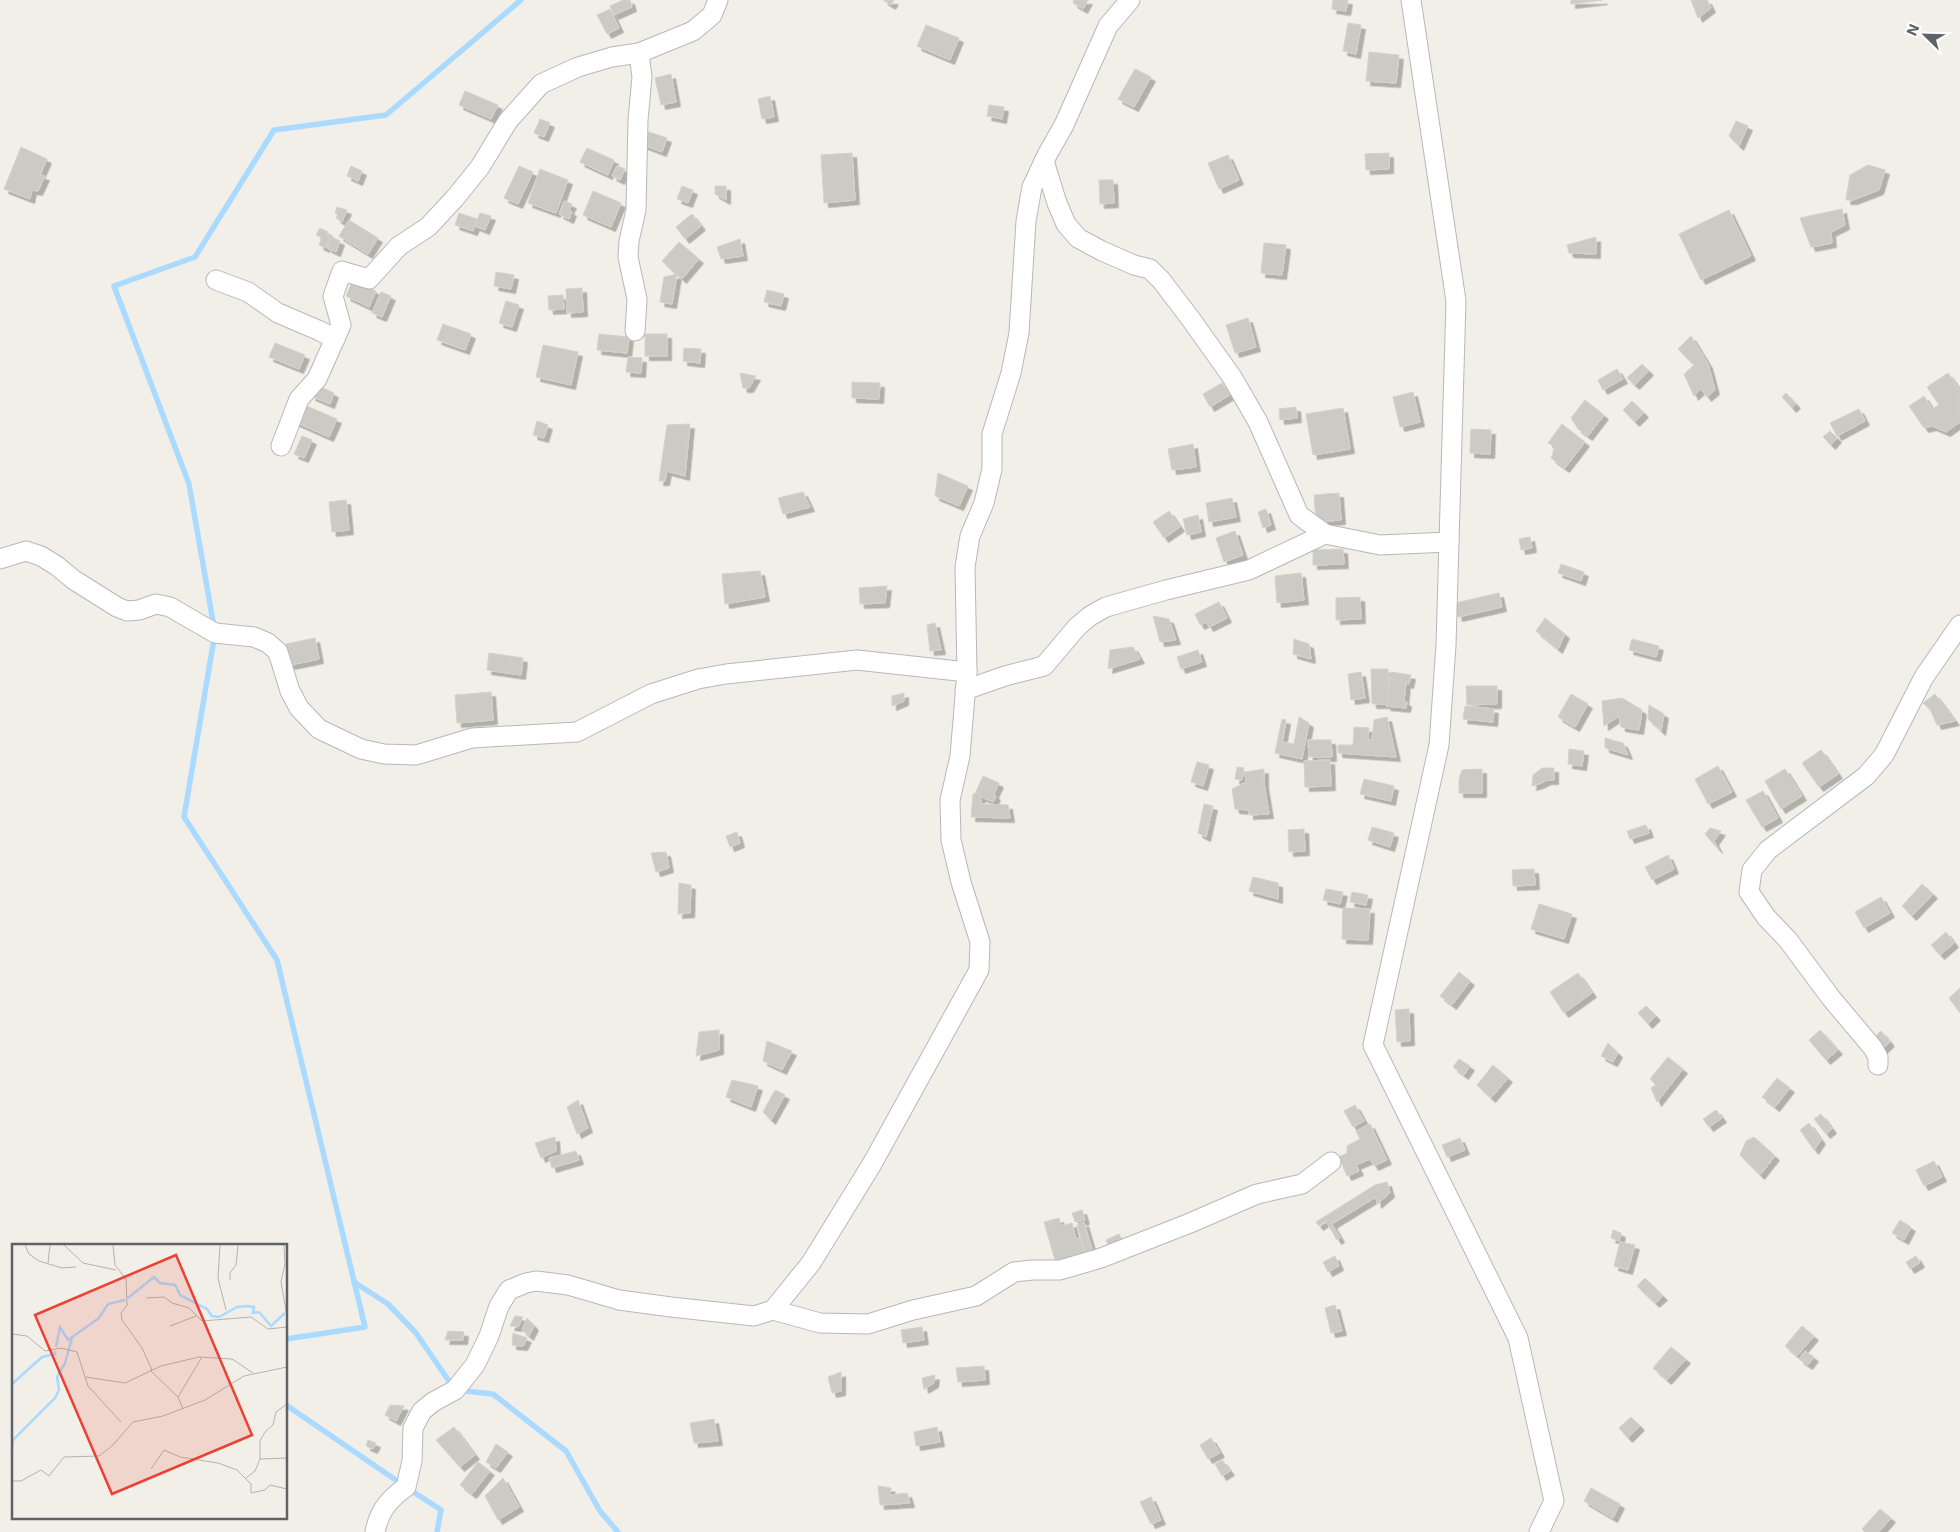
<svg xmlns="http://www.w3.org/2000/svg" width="1960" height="1532" viewBox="0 0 1960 1532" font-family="Inter,sans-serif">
<defs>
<filter id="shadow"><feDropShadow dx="4.5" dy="4.5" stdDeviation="0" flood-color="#0004"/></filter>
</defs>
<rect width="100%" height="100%" fill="#f1efe8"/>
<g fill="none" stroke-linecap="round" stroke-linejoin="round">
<!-- stream -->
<g stroke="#aadaff" stroke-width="5.5">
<polyline points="354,1282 388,1304 416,1333 455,1390 493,1394 566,1451 600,1511 618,1532"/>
<polyline points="286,1339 365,1327 277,960 184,817 215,633 189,484 114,286 195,257 274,130 386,115 521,0"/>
<polyline points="286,1405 406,1487 441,1510 437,1532"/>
</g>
</g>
<!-- building -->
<g fill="#cccac5" stroke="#d6d1c6" filter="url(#shadow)">
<polygon points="623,0 630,0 632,7 614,15 610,6"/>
<polygon points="883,0 894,0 891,5"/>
<polygon points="1074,0 1088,0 1083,9 1073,3"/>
<polygon points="1333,0 1348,0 1346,11 1332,9"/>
<polygon points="1571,0 1603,0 1571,4"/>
<polygon points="1691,0 1707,0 1711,8 1698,18"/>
<polygon points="610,9 619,28 607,34 597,15"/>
<polygon points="1348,23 1361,25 1356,54 1343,51"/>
<polygon points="926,25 959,38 950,60 917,46"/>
<polygon points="1369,52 1399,55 1396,83 1366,81"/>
<polygon points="1135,69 1151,77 1134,107 1118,99"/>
<polygon points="671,74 676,102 661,105 655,78"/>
<polygon points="465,91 498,105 491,119 459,105"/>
<polygon points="770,96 774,117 762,119 758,99"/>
<polygon points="989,105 1004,107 1002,119 987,116"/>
<polygon points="540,119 550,123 544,137 534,133"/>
<polygon points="1736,121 1748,126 1739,146 1729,136"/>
<polygon points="646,131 667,138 662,152 641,144"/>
<polygon points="21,147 47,159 40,175 45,176 38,191 32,190 30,199 4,189"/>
<polygon points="587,148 614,160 608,175 580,162"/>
<polygon points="852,153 855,200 824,203 821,155"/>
<polygon points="1389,153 1389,169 1366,170 1365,154"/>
<polygon points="1228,155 1239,180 1219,189 1208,163"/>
<polygon points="1868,165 1885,170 1879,190 1853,200 1846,200 1850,175"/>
<polygon points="351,166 362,171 358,181 347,176"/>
<polygon points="519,166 533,172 518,204 504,198"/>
<polygon points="617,166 625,169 620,180 612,176"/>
<polygon points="540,169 568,180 556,213 528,203"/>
<polygon points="1099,180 1113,180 1114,203 1100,204"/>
<polygon points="682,186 693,190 688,203 677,199"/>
<polygon points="715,186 726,186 726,200 715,194"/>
<polygon points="593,191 621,203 611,227 583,215"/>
<polygon points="564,201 572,204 569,210 572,212 569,219 559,214"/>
<polygon points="337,207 347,210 342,222 336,218 338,214 335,213"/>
<polygon points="1842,209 1845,225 1831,232 1832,243 1811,247 1800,218"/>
<polygon points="1729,210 1751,256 1701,280 1679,234"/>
<polygon points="459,213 477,219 473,231 455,225"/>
<polygon points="480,213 491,216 485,230 475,226"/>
<polygon points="692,214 701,226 685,239 676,227"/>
<polygon points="349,220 378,238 368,254 339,236"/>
<polygon points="320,228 328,232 327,235 330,236 325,248 319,245 322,238 316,235"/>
<polygon points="331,237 340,241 336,252 327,248"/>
<polygon points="1596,237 1596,254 1569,253 1567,245"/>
<polygon points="740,239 743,256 721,259 717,247"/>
<polygon points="679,242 699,259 682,279 662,261"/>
<polygon points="1264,243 1286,245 1282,275 1261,273"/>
<polygon points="496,272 514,275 511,289 494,286"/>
<polygon points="677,274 672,304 660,302 664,277"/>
<polygon points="353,280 376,291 369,307 346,296"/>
<polygon points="582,288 583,312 567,313 566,289"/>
<polygon points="767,290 784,294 781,306 764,302"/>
<polygon points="381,292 391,296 382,317 372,313"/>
<polygon points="563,295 564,309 549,310 548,296"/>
<polygon points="506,301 519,305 512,327 499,323"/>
<polygon points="1248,318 1256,347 1235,353 1226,325"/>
<polygon points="443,324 471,334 465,350 437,340"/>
<polygon points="599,334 629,337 627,353 597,350"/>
<rect x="645" y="334" width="22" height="22"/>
<polygon points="1691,336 1708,364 1715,390 1707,397 1701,389 1694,396 1684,374 1694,365 1678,349"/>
<polygon points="275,343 305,355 299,369 269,357"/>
<polygon points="543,345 578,352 571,385 536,377"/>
<polygon points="684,348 701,349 700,363 683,361"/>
<polygon points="628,357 642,358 641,373 626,372"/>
<polygon points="1642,364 1649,371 1635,385 1627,378"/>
<polygon points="1617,369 1623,379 1603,390 1598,380"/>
<polygon points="740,373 756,376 749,388 743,388"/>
<polygon points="1948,373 1960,390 1960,422 1946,432 1932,426 1924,428 1909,406 1924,396 1932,409 1939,405 1927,387"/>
<polygon points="852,382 880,383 879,399 852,398"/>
<polygon points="1222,383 1230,395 1210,407 1203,394"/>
<polygon points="316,385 334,393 330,404 311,396"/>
<polygon points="1413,392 1420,422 1400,427 1393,397"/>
<polygon points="1786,393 1796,404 1792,408 1782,397"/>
<polygon points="1585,400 1604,415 1588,436 1578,429 1571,418"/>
<polygon points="1632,401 1644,413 1635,422 1623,410"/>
<polygon points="302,404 337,419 329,437 295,422"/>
<polygon points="1296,407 1297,418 1280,420 1279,409"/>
<polygon points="1343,408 1350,449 1313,455 1306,414"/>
<polygon points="1859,409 1865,421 1837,436 1830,423"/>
<polygon points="537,421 548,425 544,438 533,435"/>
<polygon points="690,424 685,476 667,471 665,481 659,481 667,425"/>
<polygon points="1562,424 1585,442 1565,468 1551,458 1555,447 1548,443"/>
<polygon points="1471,429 1491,430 1490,454 1470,453"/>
<polygon points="1830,431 1837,438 1831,445 1823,437"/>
<polygon points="302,436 312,440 304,458 294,454"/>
<polygon points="1193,444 1196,467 1172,470 1168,449"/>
<polygon points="938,473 968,486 959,506 935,496"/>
<polygon points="803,492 810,507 783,514 778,498"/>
<polygon points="1339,493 1341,520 1316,522 1314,495"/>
<polygon points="1232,498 1236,517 1209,522 1206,503"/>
<polygon points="346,500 349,530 332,532 329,502"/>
<polygon points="1266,509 1271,525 1263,528 1258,512"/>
<polygon points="1169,511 1180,527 1164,538 1153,522"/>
<polygon points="1198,515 1201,532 1187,535 1183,519"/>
<polygon points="1235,531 1243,555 1224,562 1216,538"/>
<polygon points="1530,537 1532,548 1521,550 1519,539"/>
<polygon points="1343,549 1344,564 1313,565 1313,550"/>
<polygon points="1561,564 1584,572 1581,581 1558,573"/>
<polygon points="760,571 765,597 725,604 722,574"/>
<polygon points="1301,573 1304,600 1277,603 1275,576"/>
<polygon points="887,586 885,603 860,604 859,588"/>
<polygon points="1499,593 1502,607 1458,617 1455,603"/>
<polygon points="1360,597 1361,619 1336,620 1336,598"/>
<polygon points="1219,602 1227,618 1209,627 1206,622 1200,625 1195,614"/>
<polygon points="1153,616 1169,619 1176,640 1160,642"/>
<polygon points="1545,618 1565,634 1558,649 1536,631"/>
<polygon points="935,623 941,650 930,651 927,625"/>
<polygon points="315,638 319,659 290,665 286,644"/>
<polygon points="1294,639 1309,644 1311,659 1293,654"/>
<polygon points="1632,639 1659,646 1656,657 1629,650"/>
<polygon points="1133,647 1140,659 1108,669 1110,650"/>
<polygon points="1198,650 1202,662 1181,669 1177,657"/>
<polygon points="489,653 523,658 521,675 487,670"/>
<polygon points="1371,669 1388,669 1389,704 1372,704"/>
<polygon points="1361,672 1365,698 1351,700 1348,674"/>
<polygon points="1391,672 1411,675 1409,684 1406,683 1404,701 1407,702 1406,708 1386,706"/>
<polygon points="1466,686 1497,686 1497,704 1467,705"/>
<polygon points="491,692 493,720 457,723 455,695"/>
<polygon points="904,693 904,701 892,706 892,696"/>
<polygon points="1571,694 1588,704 1575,727 1558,717"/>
<polygon points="1935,694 1955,721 1937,725 1930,709 1923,703"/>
<polygon points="1622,698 1642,710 1639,730 1621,727 1619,716 1604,726 1602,701"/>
<polygon points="1649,705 1664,714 1661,731 1648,719"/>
<polygon points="1465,706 1494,709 1493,722 1463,719"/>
<polygon points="1299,717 1309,723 1302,759 1275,753 1282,719 1286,720 1282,742 1294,744"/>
<polygon points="1387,717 1396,757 1338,753 1338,745 1353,745 1354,727 1369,728 1368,740 1372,740 1374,720"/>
<polygon points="1605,738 1623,743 1628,755 1605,748"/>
<polygon points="1308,740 1331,740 1332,757 1309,757"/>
<polygon points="1569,749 1584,751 1582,766 1568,764"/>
<polygon points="1821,750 1838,774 1819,787 1802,763"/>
<polygon points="1330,760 1331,786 1305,787 1304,761"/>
<polygon points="1197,762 1209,765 1203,786 1191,782"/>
<polygon points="1718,766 1732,792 1708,804 1695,779"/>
<polygon points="1237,767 1244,768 1242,780 1235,779"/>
<polygon points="1542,768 1554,768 1554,780 1547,780 1539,784 1532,786 1533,775"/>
<polygon points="1264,769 1264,784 1269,814 1249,815 1249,810 1235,809 1232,789 1246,782 1245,772"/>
<polygon points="1482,769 1482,793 1459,793 1459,779 1462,770"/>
<polygon points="1785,769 1802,796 1781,809 1765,781"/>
<polygon points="983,776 999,783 994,794 996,796 993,802 975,794"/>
<polygon points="1364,779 1394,786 1391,801 1360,794"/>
<polygon points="1763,791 1778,818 1762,827 1746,800"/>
<polygon points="980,793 981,804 1008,805 1010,818 971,817 973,794"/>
<polygon points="1204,804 1213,806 1206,837 1198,833"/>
<polygon points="1646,825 1649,833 1630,839 1627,831"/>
<polygon points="1372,827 1394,833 1390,847 1368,840"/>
<polygon points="1710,828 1721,831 1714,841 1718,849 1705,834"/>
<polygon points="1304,829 1305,851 1289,852 1288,830"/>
<polygon points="737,832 740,843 730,847 726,836"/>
<polygon points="666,852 669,868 656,872 651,853"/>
<polygon points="1668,855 1674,869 1652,880 1645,867"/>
<polygon points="1534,869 1535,885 1513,886 1512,870"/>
<polygon points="1253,877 1278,883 1278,899 1249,891"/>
<polygon points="679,883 691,885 690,913 678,914"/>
<polygon points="1922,884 1933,894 1912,916 1902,906"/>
<polygon points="1326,889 1343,892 1340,904 1323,900"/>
<polygon points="1352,892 1368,895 1366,905 1350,902"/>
<polygon points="1881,897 1890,913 1864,928 1855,912"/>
<polygon points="1539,904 1572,914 1564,939 1531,929"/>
<polygon points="1343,908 1370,909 1368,940 1342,939"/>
<polygon points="1946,932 1954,943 1940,955 1931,945"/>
<polygon points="1459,972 1470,981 1452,1005 1440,996"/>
<polygon points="1578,973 1592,993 1564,1013 1550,992"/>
<polygon points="1960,988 1960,1013 1949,998"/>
<polygon points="1646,1006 1656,1016 1648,1024 1638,1013"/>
<polygon points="1409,1009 1410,1041 1397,1042 1395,1010"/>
<polygon points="719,1030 719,1050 696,1056 699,1032"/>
<polygon points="1820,1030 1838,1050 1826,1060 1809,1040"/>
<polygon points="1881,1031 1890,1042 1882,1050 1872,1039"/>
<polygon points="767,1041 792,1051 782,1070 763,1061"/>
<polygon points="1608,1043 1618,1053 1613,1062 1601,1056"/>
<polygon points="1668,1057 1683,1069 1657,1102 1651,1088 1656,1085 1650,1079"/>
<polygon points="1459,1059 1470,1066 1464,1075 1453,1067"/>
<polygon points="1493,1065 1508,1078 1491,1098 1477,1085"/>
<polygon points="1777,1078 1790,1088 1775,1107 1762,1097"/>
<polygon points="732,1080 758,1086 751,1107 726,1097"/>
<polygon points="775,1090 785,1095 771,1120 763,1112"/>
<polygon points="578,1100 588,1128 577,1134 567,1107"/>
<polygon points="1355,1105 1364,1121 1353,1127 1344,1111"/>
<polygon points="1716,1110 1722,1118 1709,1127 1703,1119"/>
<polygon points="1821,1114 1832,1129 1826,1134 1814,1119"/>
<polygon points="1809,1123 1821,1140 1814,1150 1800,1130"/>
<polygon points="1370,1124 1387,1160 1374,1166 1370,1159 1356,1165 1359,1171 1347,1176 1339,1157 1347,1153 1347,1146 1360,1139 1356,1131"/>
<polygon points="555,1137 556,1151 541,1158 535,1143"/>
<polygon points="1754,1137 1775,1156 1760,1175 1740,1155 1746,1141"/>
<polygon points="1460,1138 1465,1150 1447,1157 1442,1145"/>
<polygon points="576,1151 579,1160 552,1168 549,1158"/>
<polygon points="1934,1161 1942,1177 1924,1186 1916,1170"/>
<polygon points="1387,1182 1390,1193 1377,1204 1376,1197 1332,1224 1340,1238 1337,1240 1326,1221 1319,1226 1316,1222 1375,1185"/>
<polygon points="1082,1210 1085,1220 1075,1222 1072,1213"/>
<polygon points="1059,1218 1061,1226 1072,1223 1076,1239 1080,1238 1085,1254 1057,1267 1044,1222"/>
<polygon points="1900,1220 1911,1227 1904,1240 1892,1233"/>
<polygon points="1084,1222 1092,1249 1085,1252 1077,1225"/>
<polygon points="1613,1230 1621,1233 1619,1241 1611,1238"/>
<polygon points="1119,1234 1125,1246 1112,1252 1106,1240"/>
<polygon points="1620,1242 1635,1245 1628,1270 1614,1266"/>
<polygon points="1335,1256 1339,1266 1328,1272 1323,1262"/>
<polygon points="1916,1256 1920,1263 1910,1269 1906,1262"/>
<polygon points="1645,1278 1663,1296 1655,1303 1637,1286"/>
<polygon points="1335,1305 1342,1331 1331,1333 1325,1308"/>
<polygon points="515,1316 523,1317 518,1327 510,1326"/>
<polygon points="527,1318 534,1326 529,1336 522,1330"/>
<polygon points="1802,1326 1814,1336 1797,1356 1785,1346"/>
<polygon points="922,1327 924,1340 903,1343 901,1330"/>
<polygon points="448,1331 464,1332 463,1340 445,1340"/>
<polygon points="513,1333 527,1338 523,1346 512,1345"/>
<polygon points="1671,1347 1686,1359 1667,1380 1653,1368"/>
<polygon points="1805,1351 1814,1357 1808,1365 1799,1359"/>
<polygon points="984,1366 985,1380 958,1382 956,1368"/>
<polygon points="841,1372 841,1391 832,1393 828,1377"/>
<polygon points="935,1375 934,1383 924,1389 922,1378"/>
<polygon points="390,1405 404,1406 396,1421 385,1415"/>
<polygon points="1631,1417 1640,1426 1628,1438 1619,1428"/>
<polygon points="714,1419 718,1441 694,1443 690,1423"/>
<polygon points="454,1427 475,1455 460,1467 436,1440"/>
<polygon points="937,1427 940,1442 916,1446 914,1432"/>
<polygon points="1211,1438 1220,1453 1208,1459 1200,1445"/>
<polygon points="368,1440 376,1443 373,1449 366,1446"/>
<polygon points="496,1444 508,1452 496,1468 486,1462"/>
<polygon points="1222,1460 1230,1471 1222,1476 1215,1464"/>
<polygon points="478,1462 490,1471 472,1494 460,1485"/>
<polygon points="503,1478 519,1507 498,1520 485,1496"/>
<polygon points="878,1486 891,1488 890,1495 907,1493 910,1503 880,1505"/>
<polygon points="1591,1488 1620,1504 1613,1518 1584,1501"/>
<polygon points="1151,1497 1161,1520 1151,1524 1140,1502"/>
<polygon points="1880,1509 1891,1518 1879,1532 1865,1532 1862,1529"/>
</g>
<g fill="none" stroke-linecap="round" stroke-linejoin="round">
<defs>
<g id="minor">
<polyline points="1411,0 1456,301 1446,645 1439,745 1373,1045 1518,1338 1554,1501 1539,1532"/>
<polyline points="1044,161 1057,203 1066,224 1078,238 1102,251 1134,265 1150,269 1161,280 1190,318 1232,377 1258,422 1299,515 1325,534"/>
<polyline points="216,280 248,292 278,313 320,331 335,339"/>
<polyline points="635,331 637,299 628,257 629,241 636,210 638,120 642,77 639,53"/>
<polyline points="281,446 299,399 317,379 341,325 333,296 342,271 369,279 399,246 428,227 455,198 480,167 508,121 541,84 578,67 612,57 639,53 693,31 712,15 718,0"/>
<polyline points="0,559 26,551 41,556 57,566 74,580 117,607 127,611 139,610 156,604 170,607 215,633 254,637 268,643 278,652 290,691 299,708 319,729 361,749 384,754 416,755 472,738 577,732 651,694 698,679 726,674 857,660 967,672"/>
<polyline points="965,690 1005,676 1044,666 1077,627 1090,616 1106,607 1166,590 1249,570 1325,534 1380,545 1449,542"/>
<polyline points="1878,1065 1878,1057 1873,1048 1831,998 1788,940 1766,917 1749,892 1752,870 1768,850 1866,776 1884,755 1924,677 1960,625"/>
<polyline points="773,1310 820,1323 868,1324 913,1310 976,1296 1014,1272 1033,1270 1060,1270 1101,1258 1190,1223 1257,1194 1302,1184 1331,1162"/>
<path d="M 375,1532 C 379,1511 389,1499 406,1487 L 412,1461 L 413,1428 L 422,1411 L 433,1402 L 455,1390 L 475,1365 L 489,1336 L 499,1306 L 509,1290 L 526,1283 L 536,1281 L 568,1285 L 619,1300 L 671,1307 L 754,1316 L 773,1310 L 811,1263 L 872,1164 L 979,970 L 980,942 L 961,882 L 951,840 L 950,800 L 960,756 L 967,672 L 965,567 L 970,536 L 984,503 L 992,469 L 992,434 L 1011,373 L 1019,333 L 1026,221 L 1032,187 L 1047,155 L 1064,125 L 1108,26 L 1130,0"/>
</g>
</defs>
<!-- minor casing -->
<use href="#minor" stroke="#b5b8bc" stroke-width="21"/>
<!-- minor -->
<use href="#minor" stroke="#fff" stroke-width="19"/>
</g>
<!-- overview -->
<g transform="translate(12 1244)">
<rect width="275" height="275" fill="#f1efe8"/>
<path fill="none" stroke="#aadaff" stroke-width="2.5" d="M 116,54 L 142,33 L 148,39 L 163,41 L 168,51 L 195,65 L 200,72 L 207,73 L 225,63 L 235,62 L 242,63 L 241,69 L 247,68 L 259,82 L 273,69M 44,103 L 48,83 L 56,96 L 87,74 L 96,60 L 113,56M 0,140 L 30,113 L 43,110 L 43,107M 0,207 L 1,196 L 43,154 L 47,146 L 45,133 L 53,119 L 60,94"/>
<path fill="none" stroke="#b3b3b1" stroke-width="1" d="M 13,1 L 17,10 L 27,17 L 50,24 L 64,23M 52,1 L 71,19 L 104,26M 101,1 L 103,21 L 114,35 L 115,61 L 109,69 L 110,76 L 130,104 L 140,126M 208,1 L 206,34 L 214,66M 272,1 L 273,20 L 269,38 L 275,72M 36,19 L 38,1M 218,36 L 218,29 L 224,21 L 226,1M 134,54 L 152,53 L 160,59 L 177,64 L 190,77 L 239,73 L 256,85 L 275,83M 158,82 L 184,72M 0,90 L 15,92 L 33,107 L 49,104 L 65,108 L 76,142 L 109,178M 138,126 L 166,153 L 171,165M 74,133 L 113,139 L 149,122 L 187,113 L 220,115 L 241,129M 166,153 L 190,113M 248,215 L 275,214M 139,225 L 152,206 L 168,213 L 206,219 L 225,226 L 239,240 L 239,249 L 253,246 L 258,241 L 275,245M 234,234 L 243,227 L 248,215 L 248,197 L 253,188 L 261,181 L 264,168 L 275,160M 0,237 L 9,237 L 29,226 L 37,232 L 52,213 L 87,212 L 100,202 L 121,178 L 151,172 L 193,156 L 232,132 L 275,123"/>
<path fill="#ea4335" fill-opacity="0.15" stroke="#ea4335" stroke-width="2.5" d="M 164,11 L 240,191 L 100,250 L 23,71 Z"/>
<rect width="275" height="275" fill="none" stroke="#5f6368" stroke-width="2.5"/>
</g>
<!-- north arrow -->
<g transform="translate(1925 35) rotate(293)" stroke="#ffffff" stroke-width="4" paint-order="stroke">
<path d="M0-4L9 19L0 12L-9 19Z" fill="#5f6368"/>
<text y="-8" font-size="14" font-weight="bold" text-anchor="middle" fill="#5f6368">N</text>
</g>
</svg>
